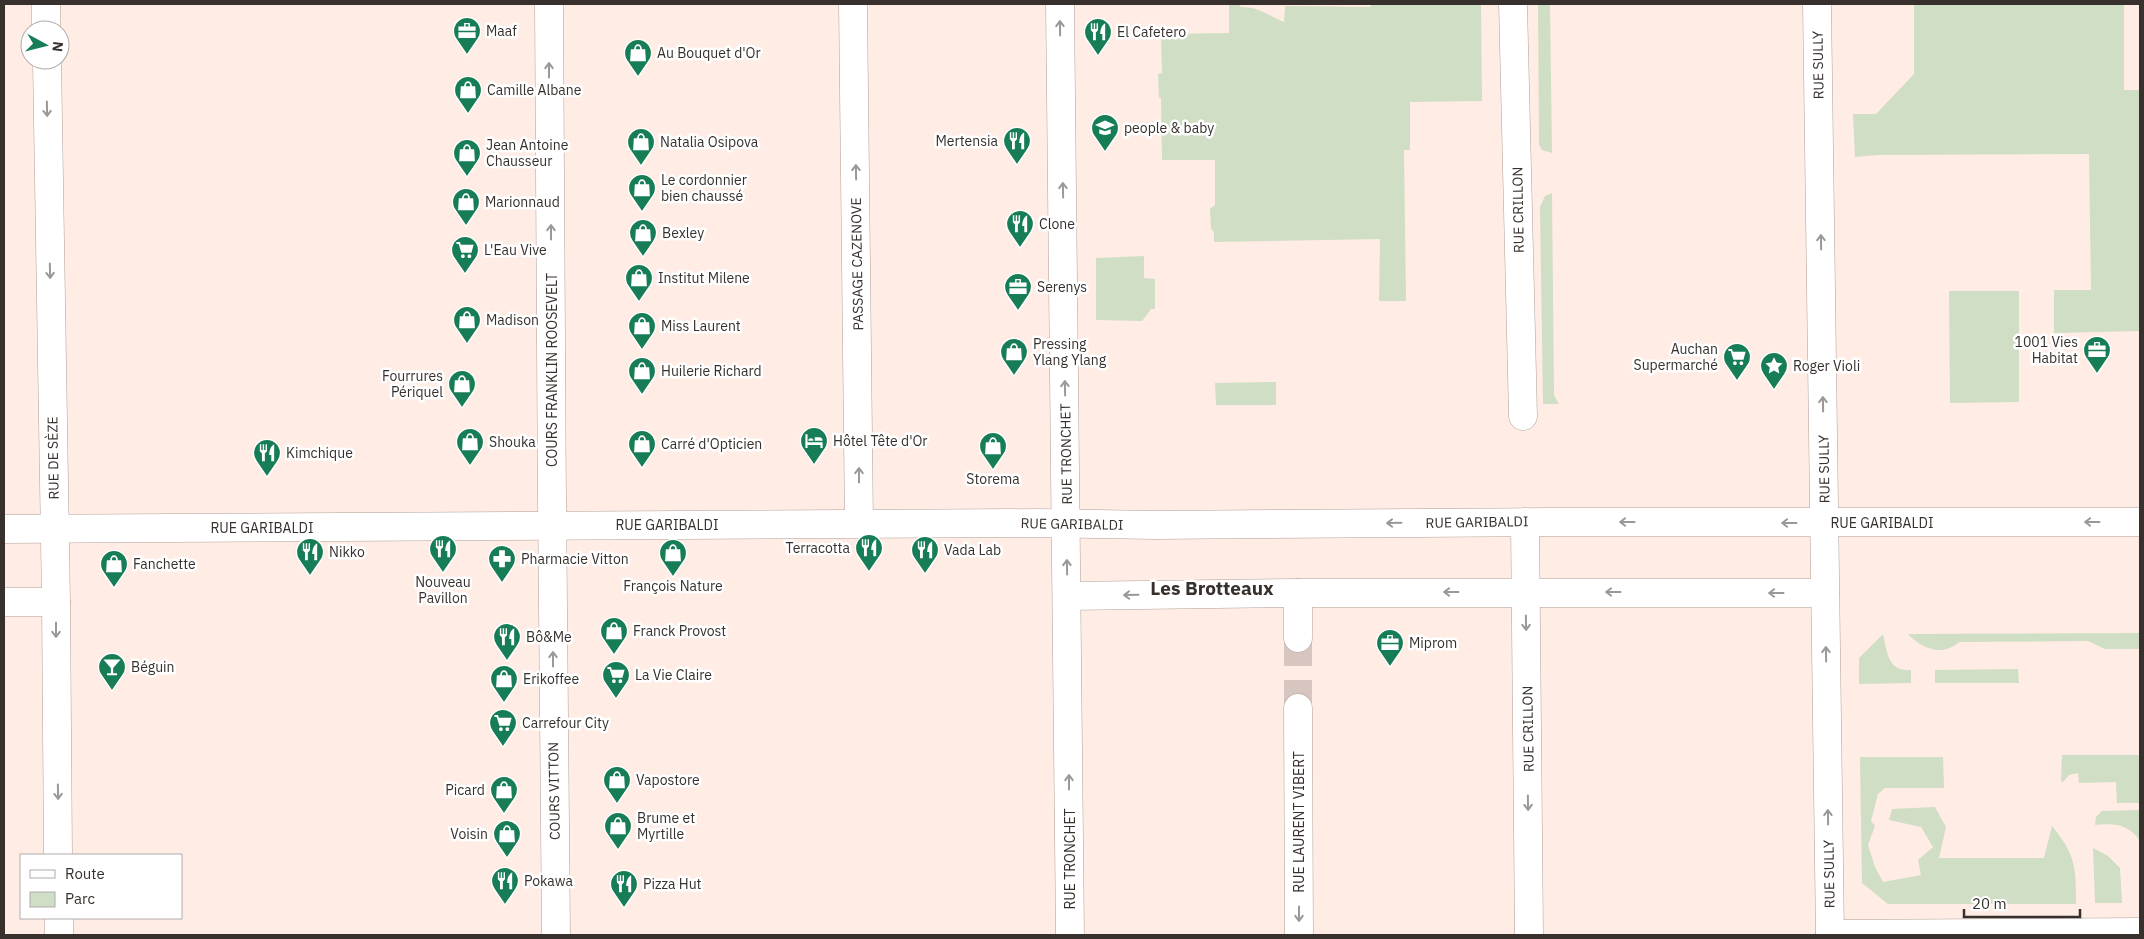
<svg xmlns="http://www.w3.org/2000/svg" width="2144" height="939" viewBox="0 0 2144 939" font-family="'IBM Plex Sans',sans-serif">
<rect width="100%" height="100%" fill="#ffece4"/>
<!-- green -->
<g fill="#d0dec5">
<path d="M 1229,4 L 1240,4 L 1240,7 C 1260,7 1267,15 1284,22 L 1285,6 L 1370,7 L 1372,4 L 1481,4 L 1482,101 L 1410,102 L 1410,150 L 1404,150 L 1406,301 L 1379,301 L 1380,239 L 1214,242 L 1214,232 L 1211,229 L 1210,209 L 1215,205 L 1215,160 L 1162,160 L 1161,98 L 1159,98 L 1158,74 L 1162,73 L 1161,34 L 1229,33 Z"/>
<polygon points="1538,4 1550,4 1552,153 1542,150 1539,145"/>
<polygon points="1914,4 2124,4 2124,90 2140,90 2140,331 2054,333 2054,290 2091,290 2089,154 1877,155 1855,157 1853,114 1876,114 1914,74"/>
<polygon points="1552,193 1554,395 1559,404 1543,404 1540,207 1545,196"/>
<polygon points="1144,256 1144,278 1155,279 1155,309 1151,309 1142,321 1096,320 1096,258"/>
<polygon points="1949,291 2019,291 2019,402 1950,403"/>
<polygon points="1276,382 1276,405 1216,405 1215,383"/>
<path d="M 2140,633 L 2139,649 L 2105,649 L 2088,641 L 1959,642 C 1943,657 1922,649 1908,634 Z"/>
<path d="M 1883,634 C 1887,652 1888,672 1911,670 L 1911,683 L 1859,684 L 1859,658 Z"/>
<polygon points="2018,669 2019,683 1935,683 1935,670"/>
<polygon points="2062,755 2140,755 2140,803 2117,803 2116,782 2079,783 2078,773 2069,775 2063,782 2061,781"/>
<path d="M 1860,757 L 1943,757 L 1944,788 L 1885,788 L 1878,794 L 1871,821 L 1875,826 L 1868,845 L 1875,867 L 1883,882 L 1921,875 L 1918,860 L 1933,847 L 1921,827 L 1889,820 L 1892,809 L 1935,807 L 1946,827 L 1939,858 L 2044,858 L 2052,826 C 2076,855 2076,868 2076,904 L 1888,904 L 1862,883 Z"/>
<path d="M 2140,810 L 2140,841 C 2129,824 2114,823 2095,825 L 2096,817 L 2102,811 Z"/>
<polygon points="2093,848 2108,856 2120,868 2122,903 2095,903"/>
</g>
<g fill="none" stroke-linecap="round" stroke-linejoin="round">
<!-- minor-tunnel -->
<polyline stroke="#d7c6bf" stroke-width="28" stroke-dasharray="28 14" stroke-linecap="butt" points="1298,638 1298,708"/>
<defs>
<g id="minor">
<polyline points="46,4 46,30"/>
<polyline points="853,4 859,524"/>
<polyline points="1060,4 1070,935"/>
<polyline points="1513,4 1523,416"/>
<polyline points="1817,4 1830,935"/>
<polyline points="47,60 56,602 58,855"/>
<polyline points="1525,522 1529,935"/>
<polyline points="1298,593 1298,638"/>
<polyline points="1068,596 1298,593 1825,593"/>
<polyline points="4,602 56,602"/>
<polyline points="1298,708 1299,935"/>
<polyline points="59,918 59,935"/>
<polyline points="1830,934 2140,932"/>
</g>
<g id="major">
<path d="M 549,4 C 551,314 552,625 556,935"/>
<polyline points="4,529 1038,523 1155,525 1546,522 2140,522"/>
</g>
</defs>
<!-- minor casing -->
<use href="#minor" stroke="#b1a099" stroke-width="29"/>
<!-- major casing -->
<use href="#major" stroke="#b1a099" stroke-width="29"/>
<!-- minor -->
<use href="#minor" stroke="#fff" stroke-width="28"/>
<!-- major -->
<use href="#major" stroke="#fff" stroke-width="28"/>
</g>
<!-- one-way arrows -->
<defs><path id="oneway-shaft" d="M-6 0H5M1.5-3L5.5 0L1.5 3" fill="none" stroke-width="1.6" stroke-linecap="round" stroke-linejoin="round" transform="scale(1.25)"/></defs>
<g stroke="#9b9896">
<use href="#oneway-shaft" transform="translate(1060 28) rotate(-91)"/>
<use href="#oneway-shaft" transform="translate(549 70) rotate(-90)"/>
<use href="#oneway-shaft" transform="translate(47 109) rotate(89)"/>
<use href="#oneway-shaft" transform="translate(856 172) rotate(-91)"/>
<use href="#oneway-shaft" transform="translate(1063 190) rotate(-91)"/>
<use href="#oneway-shaft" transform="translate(551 232) rotate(-90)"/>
<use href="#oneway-shaft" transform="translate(1821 242) rotate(-91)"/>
<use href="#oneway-shaft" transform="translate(50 271) rotate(89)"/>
<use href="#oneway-shaft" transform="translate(1065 388) rotate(-91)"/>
<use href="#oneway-shaft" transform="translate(1823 404) rotate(-91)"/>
<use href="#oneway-shaft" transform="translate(859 475) rotate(-90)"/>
<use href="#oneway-shaft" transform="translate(1627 522) rotate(-180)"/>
<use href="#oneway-shaft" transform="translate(2092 522) rotate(180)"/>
<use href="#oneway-shaft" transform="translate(1394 523) rotate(179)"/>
<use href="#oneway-shaft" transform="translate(1789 523) rotate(-180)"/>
<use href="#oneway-shaft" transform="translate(1067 567) rotate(-91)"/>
<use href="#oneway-shaft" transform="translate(1451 592) rotate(180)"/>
<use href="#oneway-shaft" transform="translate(1613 592) rotate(-180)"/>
<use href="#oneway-shaft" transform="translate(1776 593) rotate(-180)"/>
<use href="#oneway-shaft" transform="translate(1131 595) rotate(179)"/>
<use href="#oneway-shaft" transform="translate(1526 623) rotate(89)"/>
<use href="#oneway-shaft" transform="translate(56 630) rotate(90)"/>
<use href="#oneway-shaft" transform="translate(1826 654) rotate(-91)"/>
<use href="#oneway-shaft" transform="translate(553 659) rotate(-90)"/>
<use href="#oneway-shaft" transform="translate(1069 782) rotate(-90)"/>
<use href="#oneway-shaft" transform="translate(58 792) rotate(89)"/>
<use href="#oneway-shaft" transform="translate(1528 803) rotate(89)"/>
<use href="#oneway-shaft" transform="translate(1828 817) rotate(-91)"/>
<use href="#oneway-shaft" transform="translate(1299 914) rotate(90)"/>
</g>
<!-- icons -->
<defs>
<symbol id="office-pin" viewBox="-11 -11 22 30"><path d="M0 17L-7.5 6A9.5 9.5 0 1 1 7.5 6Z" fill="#167d57" stroke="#fff"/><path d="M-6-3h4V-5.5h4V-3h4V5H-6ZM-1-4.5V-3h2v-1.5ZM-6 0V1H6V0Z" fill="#fff"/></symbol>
<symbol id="restaurant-pin" viewBox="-11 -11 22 30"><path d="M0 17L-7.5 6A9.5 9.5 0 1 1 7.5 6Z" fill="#167d57" stroke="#fff"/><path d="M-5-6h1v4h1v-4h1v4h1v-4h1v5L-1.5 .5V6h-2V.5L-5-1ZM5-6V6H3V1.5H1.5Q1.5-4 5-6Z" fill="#fff"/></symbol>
<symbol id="shop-pin" viewBox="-11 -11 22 30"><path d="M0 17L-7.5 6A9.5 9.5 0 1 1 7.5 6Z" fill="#167d57" stroke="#fff"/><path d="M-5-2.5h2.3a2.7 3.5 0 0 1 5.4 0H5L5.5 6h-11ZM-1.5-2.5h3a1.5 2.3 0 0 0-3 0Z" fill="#fff"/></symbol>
<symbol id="school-pin" viewBox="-11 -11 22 30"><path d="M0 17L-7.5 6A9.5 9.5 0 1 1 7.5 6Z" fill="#167d57" stroke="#fff"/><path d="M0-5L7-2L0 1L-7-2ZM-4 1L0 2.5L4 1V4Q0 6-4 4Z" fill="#fff"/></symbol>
<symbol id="supermarket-pin" viewBox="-11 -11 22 30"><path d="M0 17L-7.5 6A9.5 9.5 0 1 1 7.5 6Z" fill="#167d57" stroke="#fff"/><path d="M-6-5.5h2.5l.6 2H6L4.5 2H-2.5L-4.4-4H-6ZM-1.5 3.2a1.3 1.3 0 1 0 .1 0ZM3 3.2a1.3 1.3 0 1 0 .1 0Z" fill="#fff"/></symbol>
<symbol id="sight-pin" viewBox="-11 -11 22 30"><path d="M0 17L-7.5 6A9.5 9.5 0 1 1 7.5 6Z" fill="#167d57" stroke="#fff"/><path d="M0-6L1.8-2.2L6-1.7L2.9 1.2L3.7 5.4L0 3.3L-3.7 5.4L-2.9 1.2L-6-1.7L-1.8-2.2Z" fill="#fff"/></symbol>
<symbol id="hotel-pin" viewBox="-11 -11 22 30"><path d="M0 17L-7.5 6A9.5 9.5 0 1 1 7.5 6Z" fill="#167d57" stroke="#fff"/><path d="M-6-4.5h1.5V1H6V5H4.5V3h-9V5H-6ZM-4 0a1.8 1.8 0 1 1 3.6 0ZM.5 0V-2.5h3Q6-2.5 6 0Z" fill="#fff"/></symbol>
<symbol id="pharmacy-pin" viewBox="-11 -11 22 30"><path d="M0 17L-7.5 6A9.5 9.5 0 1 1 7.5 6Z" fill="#167d57" stroke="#fff"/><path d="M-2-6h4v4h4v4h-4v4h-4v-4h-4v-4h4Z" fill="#fff"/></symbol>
<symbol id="bar-pin" viewBox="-11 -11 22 30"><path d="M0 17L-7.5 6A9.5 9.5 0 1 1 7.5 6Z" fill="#167d57" stroke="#fff"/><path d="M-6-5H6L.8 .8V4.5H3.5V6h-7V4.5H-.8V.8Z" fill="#fff"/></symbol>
</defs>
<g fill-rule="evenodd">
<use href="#office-pin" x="451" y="15" width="32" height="43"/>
<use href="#restaurant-pin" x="1082" y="16" width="32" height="43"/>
<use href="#shop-pin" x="622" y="37" width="32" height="43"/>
<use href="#shop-pin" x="452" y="74" width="32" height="43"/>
<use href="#school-pin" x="1089" y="112" width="32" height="43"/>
<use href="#restaurant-pin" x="1001" y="125" width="32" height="43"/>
<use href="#shop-pin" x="625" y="126" width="32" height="43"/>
<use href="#shop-pin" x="451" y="137" width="32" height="43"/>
<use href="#shop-pin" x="626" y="172" width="32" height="43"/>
<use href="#shop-pin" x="450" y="186" width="32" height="43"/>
<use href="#restaurant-pin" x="1004" y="208" width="32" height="43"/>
<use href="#shop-pin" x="627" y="217" width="32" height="43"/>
<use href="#supermarket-pin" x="449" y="234" width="32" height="43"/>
<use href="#shop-pin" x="623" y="262" width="32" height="43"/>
<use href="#office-pin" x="1002" y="271" width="32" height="43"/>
<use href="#shop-pin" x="451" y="304" width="32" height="43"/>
<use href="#shop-pin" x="626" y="310" width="32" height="43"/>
<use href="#office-pin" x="2081" y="334" width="32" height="43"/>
<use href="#shop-pin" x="998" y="336" width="32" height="43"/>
<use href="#supermarket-pin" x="1721" y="341" width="32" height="43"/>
<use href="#sight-pin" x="1758" y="350" width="32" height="43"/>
<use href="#shop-pin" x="626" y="355" width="32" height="43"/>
<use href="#shop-pin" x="446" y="368" width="32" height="43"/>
<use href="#hotel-pin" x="798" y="425" width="32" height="43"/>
<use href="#shop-pin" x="454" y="426" width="32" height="43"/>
<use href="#shop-pin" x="626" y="428" width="32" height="43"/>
<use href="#shop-pin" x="977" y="430" width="32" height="43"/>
<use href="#restaurant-pin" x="251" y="437" width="32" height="43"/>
<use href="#restaurant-pin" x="853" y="532" width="32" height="43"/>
<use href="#restaurant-pin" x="427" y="533" width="32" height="43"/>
<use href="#restaurant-pin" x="909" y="534" width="32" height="43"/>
<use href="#restaurant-pin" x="294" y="536" width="32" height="43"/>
<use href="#shop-pin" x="657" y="537" width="32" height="43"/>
<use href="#pharmacy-pin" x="486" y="543" width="32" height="43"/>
<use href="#shop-pin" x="98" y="548" width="32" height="43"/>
<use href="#shop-pin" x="598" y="615" width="32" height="43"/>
<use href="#restaurant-pin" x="491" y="621" width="32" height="43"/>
<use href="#office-pin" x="1374" y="627" width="32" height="43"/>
<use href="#bar-pin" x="96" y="651" width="32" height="43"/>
<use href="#supermarket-pin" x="600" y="659" width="32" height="43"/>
<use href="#shop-pin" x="488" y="663" width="32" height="43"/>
<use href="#supermarket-pin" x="487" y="707" width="32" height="43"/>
<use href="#shop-pin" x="601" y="764" width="32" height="43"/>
<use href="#shop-pin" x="488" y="774" width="32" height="43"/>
<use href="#shop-pin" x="602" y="810" width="32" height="43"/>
<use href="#shop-pin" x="491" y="818" width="32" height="43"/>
<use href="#restaurant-pin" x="489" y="865" width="32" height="43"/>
<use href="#restaurant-pin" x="608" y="868" width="32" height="43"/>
</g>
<g text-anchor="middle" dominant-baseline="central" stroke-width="5" stroke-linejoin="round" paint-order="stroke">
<!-- poi labels -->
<g font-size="14" fill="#37302d" stroke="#fff" text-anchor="start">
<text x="486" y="31">Maaf</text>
<text x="1117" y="32">El Cafetero</text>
<text x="657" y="53">Au Bouquet d'Or</text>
<text x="487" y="90">Camille Albane</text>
<text x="1124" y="128">people &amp; baby</text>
<text x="998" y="141" text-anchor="end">Mertensia</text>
<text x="660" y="142">Natalia Osipova</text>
<text x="486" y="145">Jean Antoine<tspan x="486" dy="16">Chausseur</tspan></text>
<text x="661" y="180">Le cordonnier<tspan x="661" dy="16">bien chaussé</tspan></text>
<text x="485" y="202">Marionnaud</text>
<text x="1039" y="224">Clone</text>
<text x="662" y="233">Bexley</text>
<text x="484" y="250">L'Eau Vive</text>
<text x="658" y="278">Institut Milene</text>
<text x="1037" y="287">Serenys</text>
<text x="486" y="320">Madison</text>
<text x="661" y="326">Miss Laurent</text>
<text x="2078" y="342" text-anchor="end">1001 Vies<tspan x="2078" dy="16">Habitat</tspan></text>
<text x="1033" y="344">Pressing<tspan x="1033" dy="16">Ylang Ylang</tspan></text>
<text x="1718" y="349" text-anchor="end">Auchan<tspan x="1718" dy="16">Supermarché</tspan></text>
<text x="1793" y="366">Roger Violi</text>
<text x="661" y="371">Huilerie Richard</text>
<text x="443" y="376" text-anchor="end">Fourrures<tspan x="443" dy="16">Périquel</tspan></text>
<text x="833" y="441">Hôtel Tête d'Or</text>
<text x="489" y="442">Shouka</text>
<text x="661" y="444">Carré d'Opticien</text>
<text x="286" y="453">Kimchique</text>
<text x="993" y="479" text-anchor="middle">Storema</text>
<text x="850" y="548" text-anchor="end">Terracotta</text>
<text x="944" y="550">Vada Lab</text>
<text x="329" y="552">Nikko</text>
<text x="521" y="559">Pharmacie Vitton</text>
<text x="133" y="564">Fanchette</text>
<text x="443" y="582" text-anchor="middle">Nouveau<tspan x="443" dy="16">Pavillon</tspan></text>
<text x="673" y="586" text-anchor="middle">François Nature</text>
<text x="633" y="631">Franck Provost</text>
<text x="526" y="637">Bô&amp;Me</text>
<text x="1409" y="643">Miprom</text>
<text x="131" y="667">Béguin</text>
<text x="635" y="675">La Vie Claire</text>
<text x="523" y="679">Erikoffee</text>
<text x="522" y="723">Carrefour City</text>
<text x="636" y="780">Vapostore</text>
<text x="485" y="790" text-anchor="end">Picard</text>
<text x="637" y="818">Brume et<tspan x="637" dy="16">Myrtille</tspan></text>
<text x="488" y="834" text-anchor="end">Voisin</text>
<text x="524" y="881">Pokawa</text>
<text x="643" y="884">Pizza Hut</text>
</g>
<!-- street labels -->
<g font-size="14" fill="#37302d" stroke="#fff">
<text transform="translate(1818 65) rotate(-91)">RUE SULLY</text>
<text transform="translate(1518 210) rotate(-91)">RUE CRILLON</text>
<text transform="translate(857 264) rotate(-91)">PASSAGE CAZENOVE</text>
<text transform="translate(552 370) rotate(-90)">COURS FRANKLIN ROOSEVELT</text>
<text transform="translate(1066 454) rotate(-91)">RUE TRONCHET</text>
<text transform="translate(53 458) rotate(-91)">RUE DE SÈZE</text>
<text transform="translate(1824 469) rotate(-91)">RUE SULLY</text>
<text transform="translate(1477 522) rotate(-1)">RUE GARIBALDI</text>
<text x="1882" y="523">RUE GARIBALDI</text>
<text transform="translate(1072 524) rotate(1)">RUE GARIBALDI</text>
<text x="667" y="525">RUE GARIBALDI</text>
<text x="262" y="528">RUE GARIBALDI</text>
<text transform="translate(1528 729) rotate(-91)">RUE CRILLON</text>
<text transform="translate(554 791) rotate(-91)">COURS VITTON</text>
<text transform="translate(1299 822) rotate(-90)">RUE LAURENT VIBERT</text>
<text transform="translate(1070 859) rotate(-90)">RUE TRONCHET</text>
<text transform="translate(1829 874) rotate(-91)">RUE SULLY</text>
</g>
<!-- district labels -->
<g font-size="19" font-weight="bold" fill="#37302d" stroke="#fff">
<text x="1212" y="588">Les Brotteaux</text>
</g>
</g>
<!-- border -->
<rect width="2144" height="939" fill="none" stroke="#37302d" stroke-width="10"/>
<!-- legend -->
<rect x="20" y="854" width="162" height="65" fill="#ffffff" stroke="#afacab"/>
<rect x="30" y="870" width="25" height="8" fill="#ffffff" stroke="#afacab"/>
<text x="65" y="879" font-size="15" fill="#37302d">Route</text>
<rect x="30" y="892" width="25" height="15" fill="#d0dec5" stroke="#afacab"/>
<text x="65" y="904" font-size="15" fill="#37302d">Parc</text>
<!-- north arrow -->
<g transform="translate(45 45) rotate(97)"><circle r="24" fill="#ffffff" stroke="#afacab"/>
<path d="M0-4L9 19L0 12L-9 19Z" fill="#167d57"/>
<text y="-8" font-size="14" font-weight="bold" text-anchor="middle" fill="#37302d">N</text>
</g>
<!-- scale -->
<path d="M1964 909v8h116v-8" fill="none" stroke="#37302d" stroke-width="2.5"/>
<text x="1972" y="909" font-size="15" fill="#37302d" stroke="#ffffff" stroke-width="4" paint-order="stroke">20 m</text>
</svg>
